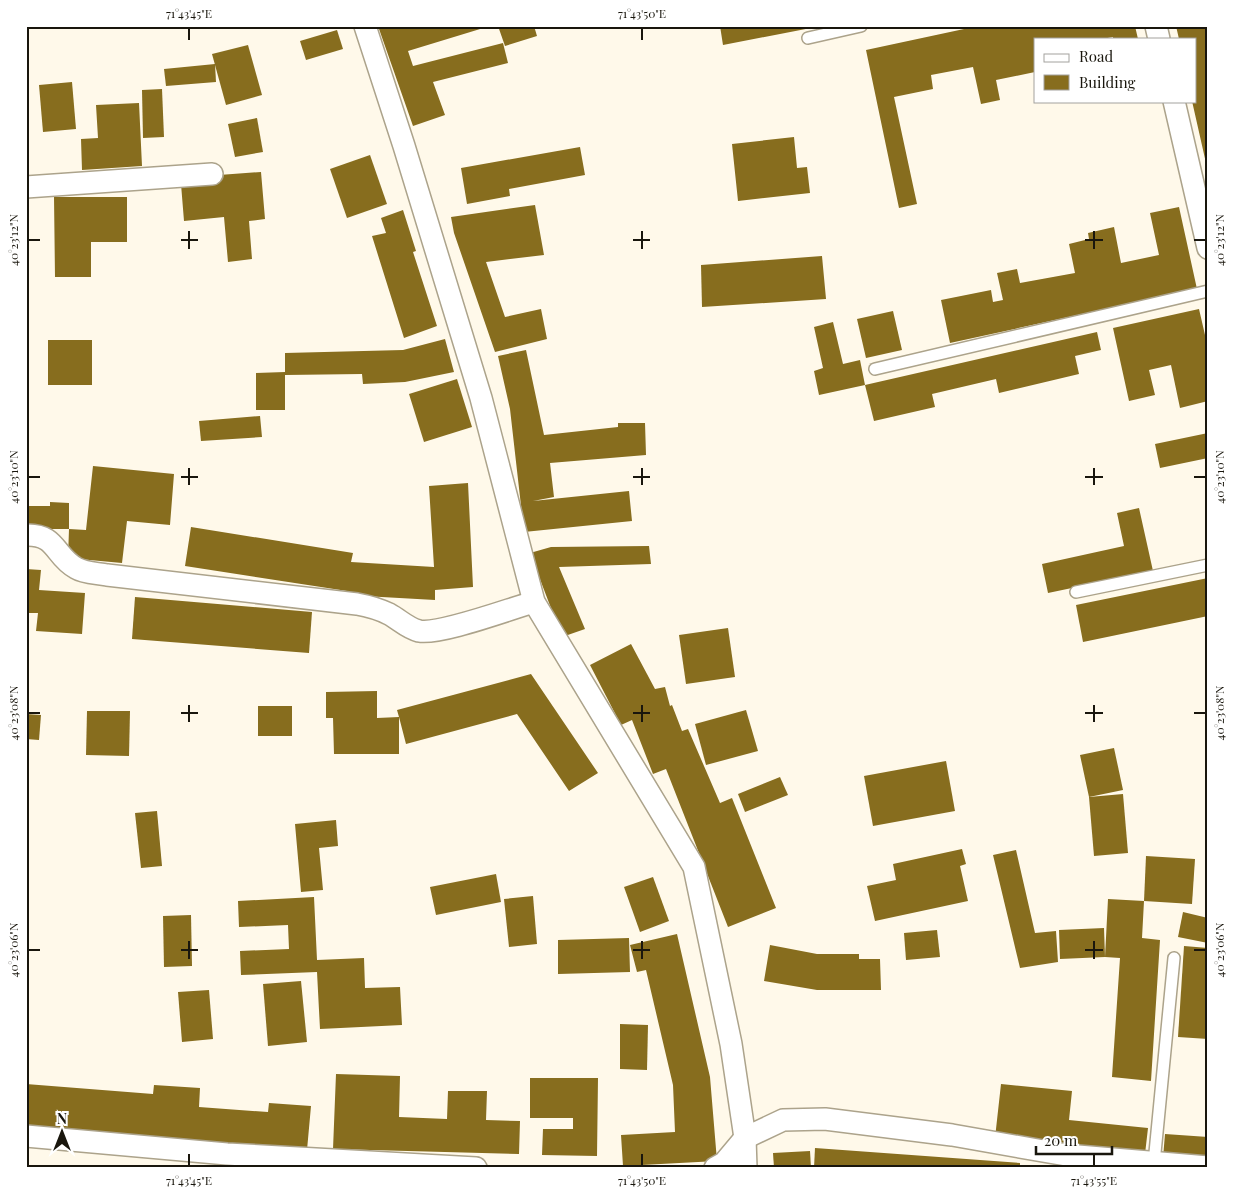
<svg xmlns="http://www.w3.org/2000/svg" width="1234" height="1194" viewBox="0 0 1234 1194" font-family="'Playfair Display',serif">
<rect width="100%" height="100%" fill="#fff9ea"/>
<!-- building -->
<g fill="#876d1e">
<polygon points="378,26 490,26 408,51 413,66 503,43 508,63 433,82 445,115 413,126"/>
<polygon points="498,26 534,26 537,36 505,46"/>
<polygon points="720,26 816,26 816,27 723,45"/>
<polygon points="978,26 1135,26 1138,39 1113,39 1113,37 1102,39 1035,39 1035,72 996,80 1000,100 981,104 973,67 931,75 933,89 894,97 917,204 899,208 866,50"/>
<polygon points="1176,26 1208,26 1208,172 1192,101 1195,101 1195,39 1179,39"/>
<polygon points="337,30 343,49 306,60 300,41"/>
<polygon points="248,45 262,95 226,105 212,54"/>
<polygon points="215,64 216,82 166,86 164,69"/>
<polygon points="72,82 76,129 43,132 39,85"/>
<polygon points="162,89 164,137 143,138 142,90"/>
<polygon points="139,103 142,166 82,170 81,139 98,138 96,105"/>
<polygon points="257,118 263,152 235,157 228,124"/>
<polygon points="794,137 797,168 807,167 810,193 738,201 732,144"/>
<polygon points="580,147 585,175 509,189 510,196 467,204 461,168"/>
<polygon points="370,155 387,204 347,218 330,169"/>
<polygon points="261,172 265,219 249,221 252,259 228,262 224,217 184,221 181,184 219,175"/>
<polygon points="54,197 127,197 127,242 91,242 91,277 55,277"/>
<polygon points="535,205 544,255 486,262 505,317 541,309 547,339 495,352 454,233 451,217"/>
<polygon points="1179,207 1197,289 950,343 941,300 991,290 993,302 1003,300 997,273 1017,269 1020,283 1075,273 1069,244 1089,239 1088,233 1114,227 1121,263 1159,255 1150,213"/>
<polygon points="403,210 416,251 413,252 437,326 404,338 372,236 386,233 381,218"/>
<polygon points="822,256 826,299 702,307 701,265"/>
<polygon points="1199,309 1208,348 1208,401 1180,408 1171,365 1149,370 1155,395 1129,401 1113,328"/>
<polygon points="893,311 902,350 866,358 857,319"/>
<polygon points="833,322 843,364 860,360 865,385 819,395 814,371 823,368 814,327"/>
<polygon points="1097,332 1101,350 1075,356 1079,374 999,393 996,379 932,394 935,407 874,421 865,385"/>
<polygon points="445,339 454,372 405,382 363,384 362,374 285,375 285,410 256,410 256,373 285,372 285,353 403,350"/>
<rect x="48" y="340" width="44" height="45"/>
<polygon points="526,350 544,435 618,427 618,423 645,423 646,455 550,463 554,497 533,501 629,491 632,521 524,532 510,409 498,356"/>
<polygon points="457,379 472,427 424,442 409,394"/>
<polygon points="260,416 262,437 201,441 199,421"/>
<polygon points="1208,433 1208,458 1160,468 1155,444"/>
<polygon points="93,466 174,474 170,525 127,521 122,563 68,558 69,529 86,530"/>
<polygon points="468,483 473,587 435,590 435,600 346,595 347,591 185,566 191,527 353,553 351,562 434,567 429,486"/>
<polygon points="50,502 69,503 69,529 26,529 26,506 50,506"/>
<polygon points="1139,508 1153,571 1048,593 1042,564 1124,546 1117,513"/>
<polygon points="649,546 651,564 559,567 585,629 562,637 530,553 551,547"/>
<polygon points="26,569 41,570 39,590 85,593 82,634 36,631 38,613 26,613"/>
<polygon points="1208,578 1208,616 1083,642 1076,605"/>
<polygon points="135,597 312,612 309,653 132,639"/>
<polygon points="728,628 735,677 686,684 679,635"/>
<polygon points="631,644 655,689 665,687 670,706 672,705 682,731 688,729 720,803 732,798 776,908 728,927 666,769 653,774 632,720 621,725 590,665"/>
<polygon points="531,674 598,773 569,791 517,714 406,744 399,717 399,754 334,754 333,718 326,718 326,692 377,691 377,718 399,717 397,710"/>
<rect x="258" y="706" width="34" height="30"/>
<polygon points="746,710 758,751 706,765 695,724"/>
<polygon points="87,711 130,711 129,756 86,755"/>
<polygon points="26,714 41,715 39,740 26,739"/>
<polygon points="1114,748 1123,790 1089,797 1080,755"/>
<polygon points="946,761 955,811 873,826 864,776"/>
<polygon points="780,777 788,795 745,812 738,794"/>
<polygon points="1123,794 1128,853 1094,856 1089,797"/>
<polygon points="157,811 162,866 141,868 135,813"/>
<polygon points="336,820 338,846 319,848 323,890 301,892 295,824"/>
<polygon points="962,849 966,864 960,866 968,901 875,921 867,886 896,880 893,864"/>
<polygon points="1016,850 1035,933 1056,931 1058,962 1020,968 993,855"/>
<polygon points="1146,856 1195,859 1192,904 1144,901"/>
<polygon points="496,874 501,902 436,915 430,887"/>
<polygon points="653,877 669,921 640,932 624,887"/>
<polygon points="533,896 537,944 509,947 504,899"/>
<polygon points="314,897 317,960 364,958 365,988 400,987 402,1025 320,1029 317,972 241,975 240,951 289,949 288,925 239,927 238,901"/>
<polygon points="1108,899 1144,901 1142,938 1160,940 1151,1081 1112,1077 1120,958 1105,957"/>
<polygon points="1183,912 1208,918 1208,943 1178,937"/>
<polygon points="191,915 192,966 164,967 163,916"/>
<polygon points="1104,928 1105,957 1060,959 1059,930"/>
<polygon points="937,930 940,957 906,960 904,933"/>
<polygon points="677,934 710,1077 717,1161 623,1166 621,1135 675,1132 673,1085 646,970 637,972 630,945"/>
<polygon points="629,938 630,972 558,974 558,940"/>
<polygon points="770,945 817,954 859,954 859,959 880,959 881,990 817,990 764,981"/>
<polygon points="1184,946 1208,948 1208,1039 1178,1037"/>
<polygon points="301,981 307,1042 268,1046 263,984"/>
<polygon points="209,990 213,1039 182,1042 178,992"/>
<polygon points="620,1024 648,1025 647,1070 620,1069"/>
<polygon points="336,1074 400,1076 399,1117 447,1119 448,1091 487,1091 486,1120 520,1121 519,1154 333,1149"/>
<polygon points="530,1078 598,1078 597,1156 542,1155 543,1129 573,1129 573,1118 530,1118"/>
<polygon points="26,1084 153,1094 154,1085 200,1088 199,1107 268,1112 269,1103 311,1106 307,1150 26,1129"/>
<polygon points="1001,1084 1072,1091 1069,1120 1148,1128 1145,1154 995,1138"/>
<polygon points="1165,1134 1208,1137 1208,1161 1163,1158"/>
<polygon points="815,1148 1020,1163 1020,1168 814,1168"/>
<polygon points="810,1151 811,1168 774,1168 773,1153"/>
</g>
<g fill="none" stroke-linecap="round" stroke-linejoin="round">
<defs>
<g id="lane">
<polyline points="808,38 861,26"/>
<polyline points="875,369 1208,291"/>
<polyline points="1076,592 1208,565"/>
<polyline points="1154,1163 1174,958"/>
</g>
<g id="street">
<polyline points="365,26 404,146 481,398 534,602 694,867 731,1044 745,1138 746,1168"/>
<polyline points="1156,26 1159,39"/>
<polyline points="1174,101 1208,248"/>
<polyline points="26,187 212,174"/>
<path d="M 26,535 C 57,534 54,556 76,568 C 84,573 97,573 107,575 L 357,604 C 368,606 379,609 389,614 C 400,620 407,628 419,631 C 440,635 509,609 534,602"/>
<polyline points="26,1136 227,1154 476,1168"/>
<polyline points="715,1168 724,1163 745,1138 783,1120 825,1119 952,1135 1066,1155 1208,1167"/>
</g>
</defs>
<!-- lane casing -->
<use href="#lane" stroke="#aca38b" stroke-width="14"/>
<!-- street casing -->
<use href="#street" stroke="#aca38b" stroke-width="24"/>
<!-- lane -->
<use href="#lane" stroke="#fff" stroke-width="11"/>
<!-- street -->
<use href="#street" stroke="#fff" stroke-width="21"/>
</g>
<!-- ticks -->
<path fill="none" stroke="#19160d" stroke-width="2" d="M 189,28 L 189,40M 642,28 L 642,40M 189,231 L 189,249M 642,231 L 642,249M 1094,231 L 1094,249M 28,240 L 40,240M 181,240 L 198,240M 633,240 L 650,240M 1085,240 L 1103,240M 1194,240 L 1206,240M 189,468 L 189,485M 642,468 L 642,485M 1094,468 L 1094,485M 28,477 L 40,477M 181,477 L 198,477M 633,477 L 650,477M 1085,477 L 1103,477M 1194,477 L 1206,477M 189,705 L 189,722M 642,705 L 642,722M 1094,705 L 1094,722M 28,713 L 40,713M 181,713 L 198,713M 633,713 L 650,713M 1085,713 L 1103,713M 1194,713 L 1206,713M 189,941 L 189,959M 642,941 L 642,959M 1094,941 L 1094,959M 28,950 L 40,950M 181,950 L 198,950M 633,950 L 650,950M 1085,950 L 1103,950M 1194,950 L 1206,950M 189,1154 L 189,1166M 642,1154 L 642,1166M 1094,1154 L 1094,1166"/>
<!-- border -->
<rect width="1234" height="1194" fill="none" stroke="#ffffff" stroke-width="55"/>
<!-- legend -->
<rect x="1034" y="38" width="162" height="65" fill="#ffffff" stroke="#a3a29e"/>
<rect x="1044" y="54" width="25" height="8" fill="#ffffff" stroke="#a3a29e"/>
<text x="1079" y="62" font-size="15" fill="#19160d">Road</text>
<rect x="1044" y="75" width="25" height="15" fill="#876d1e" stroke="#a3a29e"/>
<text x="1079" y="88" font-size="15" fill="#19160d">Building</text>
<!-- north arrow -->
<g transform="translate(62 1132)" stroke="#ffffff" stroke-width="4" paint-order="stroke">
<path d="M0-4L9 19L0 12L-9 19Z" fill="#19160d"/>
<text y="-8" font-size="14" font-weight="bold" text-anchor="middle" fill="#19160d">N</text>
</g>
<!-- scale -->
<path d="M1036 1146v8h76v-8" fill="none" stroke="#19160d" stroke-width="2.5"/>
<text x="1044" y="1146" font-size="15" fill="#19160d" stroke="#ffffff" stroke-width="4" paint-order="stroke">20 m</text>
<rect x="28" y="28" width="1178" height="1138" fill="none" stroke="#19160d" stroke-width="2"/>
<g font-size="12" text-anchor="middle" fill="#19160d">
<text x="189" y="18">71°43'45"E</text>
<text x="642" y="18">71°43'50"E</text>
<text transform="translate(14 240) rotate(-90)" y="4">40°23'12"N</text>
<text transform="translate(1220 240) rotate(-90)" y="4">40°23'12"N</text>
<text transform="translate(14 477) rotate(-90)" y="4">40°23'10"N</text>
<text transform="translate(1220 477) rotate(-90)" y="4">40°23'10"N</text>
<text transform="translate(14 713) rotate(-90)" y="4">40°23'08"N</text>
<text transform="translate(1220 713) rotate(-90)" y="4">40°23'08"N</text>
<text transform="translate(14 950) rotate(-90)" y="4">40°23'06"N</text>
<text transform="translate(1220 950) rotate(-90)" y="4">40°23'06"N</text>
<text x="189" y="1185">71°43'45"E</text>
<text x="642" y="1185">71°43'50"E</text>
<text x="1094" y="1185">71°43'55"E</text>
</g>
</svg>
